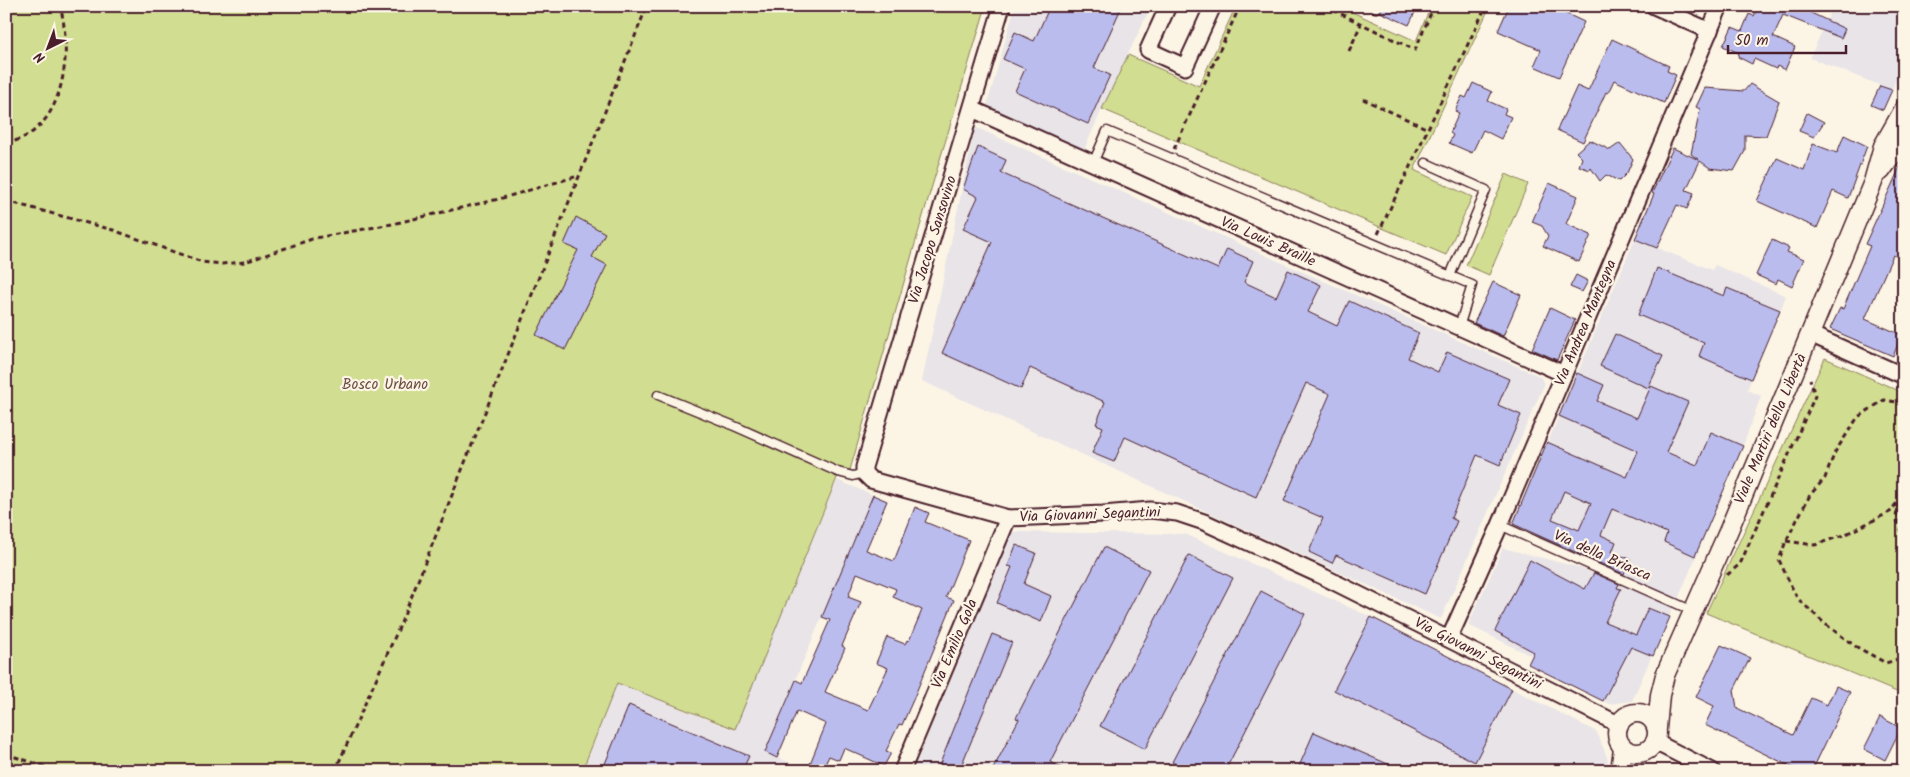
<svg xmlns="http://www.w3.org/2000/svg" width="1910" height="777" viewBox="0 0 1910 777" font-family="Kalam,sans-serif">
<rect width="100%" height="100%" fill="#fcf5e5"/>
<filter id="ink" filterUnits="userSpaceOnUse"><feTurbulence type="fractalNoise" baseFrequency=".02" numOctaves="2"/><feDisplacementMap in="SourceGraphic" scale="10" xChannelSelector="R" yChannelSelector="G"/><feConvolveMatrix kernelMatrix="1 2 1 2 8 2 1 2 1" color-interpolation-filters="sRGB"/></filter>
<g filter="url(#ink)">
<!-- built -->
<g fill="#e8e4e8">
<polygon points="1015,6 1151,6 1102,109 1084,150 987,105"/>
<polygon points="1833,6 1904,6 1904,60 1892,90 1810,58"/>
<polygon points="975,127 1541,377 1544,385 1441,619 922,381"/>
<polygon points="1635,239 1712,270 1715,265 1786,296 1747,390 1761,396 1743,446 1678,599 1512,526"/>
<polygon points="837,480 873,495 765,752 809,771 583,771 617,683 734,730"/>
<polygon points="1012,532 1185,534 1371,617 1597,732 1608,760 1603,771 913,771"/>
<polygon points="1503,548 1581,568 1673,607 1632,701 1609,704 1528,664 1532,656 1468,625"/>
</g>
<!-- green -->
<g fill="#d1dd90" stroke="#8e7e5e">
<polygon points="6,6 986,6 923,216 850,470 841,468 735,729 617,683 582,771 6,771"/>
<polygon points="1236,6 1339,6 1416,41 1431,6 1490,6 1414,170 1472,197 1446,255 1102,109 1128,55 1199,86"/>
<polygon points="1506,174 1528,184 1489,275 1466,265"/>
<polygon points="1825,358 1904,393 1904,695 1706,613"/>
</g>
<!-- building -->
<g fill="#bbbcee" stroke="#4a1f2b" fill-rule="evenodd">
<polygon points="1050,6 1122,6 1094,68 1110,75 1088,124 1015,91 1025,69 1003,59 1015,32 1034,41"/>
<polygon points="1383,6 1418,6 1409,25 1380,12"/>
<polygon points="1509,6 1550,6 1584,22 1559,77 1534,66 1541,50 1498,31"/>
<polygon points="1758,6 1811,6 1809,12 1845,29 1841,38 1783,15 1773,37 1795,47 1785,70 1777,66 1776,69 1754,59 1752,64 1738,57 1739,53 1723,46 1732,27 1742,31 1749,14 1754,16"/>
<polygon points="1612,39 1669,66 1667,71 1676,75 1664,103 1614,80 1608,93 1606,92 1583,142 1557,130 1577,86 1588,91"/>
<polygon points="1473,83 1492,92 1488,101 1506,109 1504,114 1511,117 1501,139 1483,130 1472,153 1449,143 1453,135 1450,133 1459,113 1455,111 1462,96 1466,98"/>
<polygon points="1750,84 1779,101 1766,136 1745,135 1745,151 1734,171 1710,168 1700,161 1686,190 1694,193 1687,209 1677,205 1657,248 1635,239 1654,194 1652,193 1673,148 1699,160 1691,154 1700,109 1696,107 1705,88 1744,91"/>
<polygon points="1880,86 1892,90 1883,110 1871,105"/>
<polygon points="1807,113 1824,122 1814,137 1799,131"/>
<polygon points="1844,135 1867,146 1848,198 1833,191 1817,228 1757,201 1777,158 1804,170 1813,144 1837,153"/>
<polygon points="1590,140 1610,150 1620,143 1633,159 1627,173 1619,181 1606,175 1600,181 1591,168 1590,170 1579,166 1582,158 1576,152"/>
<polygon points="978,147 1006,160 1001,173 1218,269 1227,249 1253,261 1244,282 1276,297 1288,270 1321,285 1308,312 1337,326 1349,301 1419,333 1408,358 1438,372 1447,352 1509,379 1498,405 1521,415 1500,465 1477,455 1451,518 1457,521 1425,594 1336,555 1332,563 1309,552 1323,518 1284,501 1330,394 1306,383 1256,497 1125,437 1114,462 1092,453 1103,427 1096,424 1105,402 1030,368 1021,389 942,353 992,242 963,229 978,197 963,189"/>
<polygon points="1904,158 1904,260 1893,255 1865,319 1902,335 1893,356 1830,329 1840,308 1843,309 1870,246 1865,244"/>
<polygon points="1549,183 1578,196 1566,224 1591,235 1579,262 1543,246 1548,236 1542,226 1532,222"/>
<polygon points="576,217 605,233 592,257 607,265 565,350 536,335 578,250 564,244"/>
<polygon points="1772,240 1789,248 1787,252 1804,259 1792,286 1778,279 1776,284 1756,275"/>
<polygon points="1657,268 1724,296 1727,288 1780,310 1751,379 1699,356 1704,343 1638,315"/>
<polygon points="1576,275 1588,281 1582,292 1570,287"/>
<polygon points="1493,282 1521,295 1503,336 1474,323"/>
<polygon points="1550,308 1575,320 1557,360 1532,349"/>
<polygon points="1615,334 1663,356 1648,388 1600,366"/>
<path d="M 1577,373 L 1604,385 L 1597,401 L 1637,418 L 1651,386 L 1688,402 L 1666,452 L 1697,465 L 1711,432 L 1743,446 L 1695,556 L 1664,542 L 1667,533 L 1612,509 L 1601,535 L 1616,542 L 1612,552 L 1630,559 L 1624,574 L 1513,524 L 1547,442 L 1627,477 L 1638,451 L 1559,416 ZM 1564,491 L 1591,503 L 1579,530 L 1552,519 Z"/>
<path d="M 873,495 L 887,501 L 866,550 L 894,561 L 915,507 L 929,513 L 925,522 L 969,540 L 946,597 L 954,600 L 913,700 L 902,725 L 899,724 L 886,751 L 891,753 L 884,766 L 844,748 L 839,760 L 829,756 L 822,771 L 807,771 L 826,724 L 797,711 L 777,758 L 765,752 L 796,680 L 802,683 L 830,620 L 822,617 ZM 857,573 L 896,589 L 893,597 L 922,610 L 909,641 L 907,640 L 905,644 L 887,637 L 876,663 L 888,668 L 868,710 L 825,692 L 845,648 L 842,646 L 861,602 L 848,597 Z"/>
<polygon points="1016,545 1036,553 1024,584 1051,596 1041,622 997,603 1012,567 1008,566"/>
<polygon points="1104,547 1149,570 1050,762 1068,771 992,771 1019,719 1016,718"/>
<polygon points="1189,555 1233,578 1145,749 1100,726"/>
<polygon points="1530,560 1585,589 1594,573 1619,584 1617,588 1621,589 1605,622 1636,635 1648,608 1670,617 1653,656 1631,647 1603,701 1528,664 1534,652 1495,631"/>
<polygon points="1261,591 1305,614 1225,771 1189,771 1172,762"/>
<polygon points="1371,617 1512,689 1475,762 1334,690"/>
<polygon points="992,634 1012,642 959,771 937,771"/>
<polygon points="1721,645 1750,658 1734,690 1737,708 1793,735 1811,698 1827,705 1836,686 1850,692 1812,771 1800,771 1705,725 1714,706 1696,697"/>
<polygon points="629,705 749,756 742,771 602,771"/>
<polygon points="1880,717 1901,728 1885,760 1864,749"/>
<polygon points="1314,732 1404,771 1297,771"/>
</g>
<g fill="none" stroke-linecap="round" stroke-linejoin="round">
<defs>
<g id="service">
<polyline points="1376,8 1377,6"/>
<polyline points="1093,163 1107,131 1472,285 1459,327"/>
<polyline points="1426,163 1486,190 1450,276"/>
<polyline points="658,395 732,425 838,472 853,476 864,473"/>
<polyline points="1500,525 1693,611"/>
</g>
<g id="minor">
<polyline points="1002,6 864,467 864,473 871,480 1008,518 1103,514 1150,510 1177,513 1204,522 1324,577 1618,724"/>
<polyline points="1168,6 1148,50 1185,67 1213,6"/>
<polyline points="1654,6 1710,31"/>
<polyline points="972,109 1564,374"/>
<polyline points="1810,334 1904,376"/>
<polyline points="1449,639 1500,525 1720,6"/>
<polyline points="1655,742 1712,771"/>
<polyline points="902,771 1008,518"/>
<polyline points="1903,771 1904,769"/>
</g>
<g id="tertiary">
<polyline points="1881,171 1904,139"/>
<circle cx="1637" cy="733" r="20"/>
<polyline points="1657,728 1660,695 1665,675 1728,532 1873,182 1883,146 1904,109"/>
<polyline points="1620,771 1623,749"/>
</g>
</defs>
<!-- service casing -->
<use href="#service" stroke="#4a1f2b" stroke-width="11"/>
<!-- minor casing -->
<use href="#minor" stroke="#4a1f2b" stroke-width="19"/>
<!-- tertiary casing -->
<use href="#tertiary" stroke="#4a1f2b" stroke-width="21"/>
<!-- path -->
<g stroke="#4a1f2b" stroke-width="3" stroke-dasharray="5 4" stroke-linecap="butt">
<polyline points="1325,6 1415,50 1434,6"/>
<polyline points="1349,51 1361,24"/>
<polyline points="1363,99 1428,129"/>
<path d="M 6,144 C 15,141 24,138 31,133 C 67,108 71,45 60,6"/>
<polyline points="1174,149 1240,6"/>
<polyline points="6,201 113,230 202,262 222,264 245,262 315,238 392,224 499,199 578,176"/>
<polyline points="1378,234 1486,6"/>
<polyline points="1904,403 1884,400 1858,417 1835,452 1825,478 1810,495 1786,541 1779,560 1797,598 1824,623 1855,646 1886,663 1904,657"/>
<polyline points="1904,504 1899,500 1896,517 1904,539"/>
<polyline points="1786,541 1815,545 1846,534 1890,512 1899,500 1904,500"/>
<polyline points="1727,575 1740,564 1815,396 1810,379"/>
<polyline points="6,754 59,771"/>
<polyline points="335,771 401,623 647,6"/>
</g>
<!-- service -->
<use href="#service" stroke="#fcf5e5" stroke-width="8"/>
<!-- minor -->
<use href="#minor" stroke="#fcf5e5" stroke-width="15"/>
<!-- tertiary -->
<use href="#tertiary" stroke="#fcf5e5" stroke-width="18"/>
</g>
</g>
<g text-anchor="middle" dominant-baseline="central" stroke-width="4.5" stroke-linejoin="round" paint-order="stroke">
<!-- street labels -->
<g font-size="15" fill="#4a1f2b" stroke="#fcf5e5">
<text transform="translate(933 240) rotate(-73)">Via Jacopo Sansovino</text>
<text transform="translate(1268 242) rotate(24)">Via Louis Braille</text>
<text transform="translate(1586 323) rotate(-67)">Via Andrea Mantegna</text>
<text transform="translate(1771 429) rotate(-67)">Viale Martiri della Libertà</text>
<text transform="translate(1090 515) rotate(-2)">Via Giovanni Segantini</text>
<text transform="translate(1602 556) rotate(24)">Via della Briasca</text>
<text transform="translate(955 644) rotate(-67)">Via Emilio Gola</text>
<text transform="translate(1478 654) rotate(27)">Via Giovanni Segantini</text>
</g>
<!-- park labels -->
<g font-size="15" fill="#6c4e44" stroke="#fcf5e5">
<text x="385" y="385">Bosco Urbano</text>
</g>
</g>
<!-- margin -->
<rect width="1910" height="777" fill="none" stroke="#fcf5e5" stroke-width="25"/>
<rect x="12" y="12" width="1885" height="752" fill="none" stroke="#4a1f2b" stroke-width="2" filter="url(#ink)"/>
<!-- north arrow -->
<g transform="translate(48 48) rotate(222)" stroke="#fcf5e5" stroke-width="4" paint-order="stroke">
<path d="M0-4L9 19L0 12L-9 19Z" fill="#4a1f2b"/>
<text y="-8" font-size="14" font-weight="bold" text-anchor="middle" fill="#4a1f2b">N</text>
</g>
<!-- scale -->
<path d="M1728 45v8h118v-8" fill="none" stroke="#4a1f2b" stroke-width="2.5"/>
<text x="1735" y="45" font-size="15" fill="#4a1f2b" stroke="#fcf5e5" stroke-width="4" paint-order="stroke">50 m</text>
</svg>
